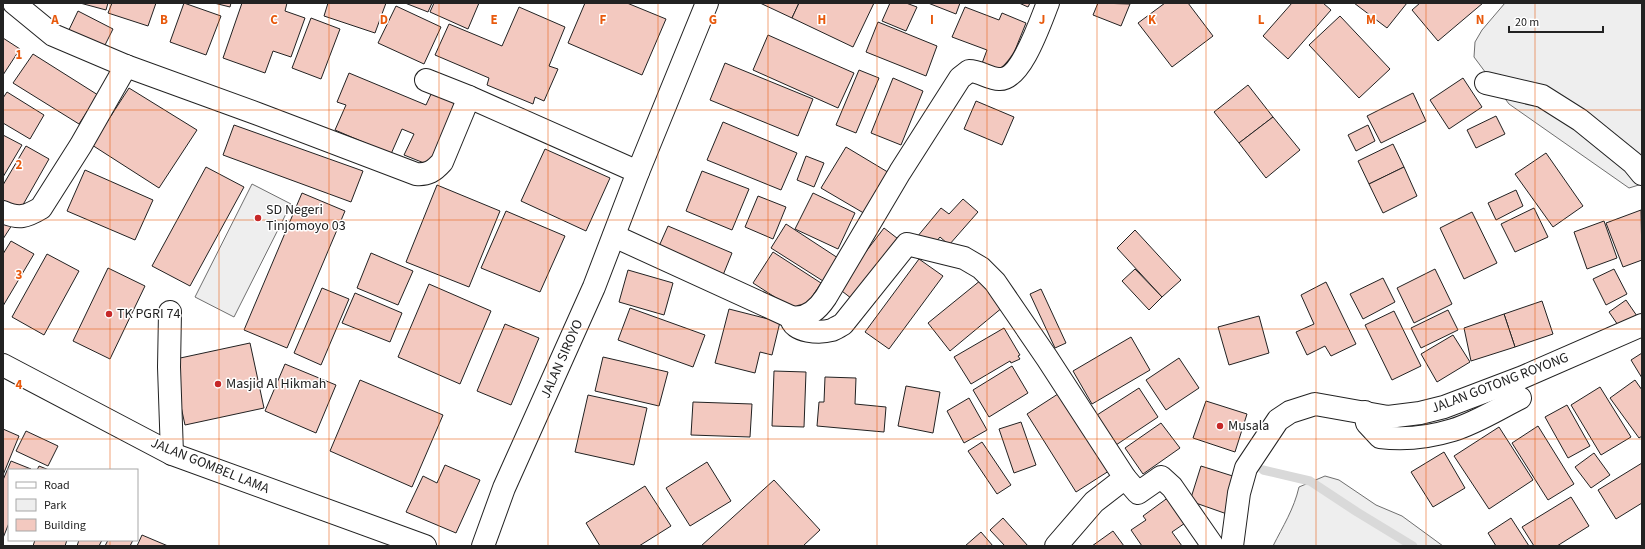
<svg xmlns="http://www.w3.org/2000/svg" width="1645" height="549" viewBox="0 0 1645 549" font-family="'Source Sans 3',sans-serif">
<rect width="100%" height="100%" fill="#fff"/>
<!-- green -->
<g fill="#eee" stroke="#6f6f6f">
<polygon points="1505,3 1642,3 1642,184 1629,188 1509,104 1474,57 1475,42 1482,30"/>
<polygon points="252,184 291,204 234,317 195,297"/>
<path d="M 1325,476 L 1339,480 L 1376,505 L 1402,516 L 1443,546 L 1273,546 C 1283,526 1294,509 1299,487 Z"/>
</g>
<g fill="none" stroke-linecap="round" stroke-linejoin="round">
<!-- stream -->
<polyline stroke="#d9d9d9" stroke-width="9" points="1263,470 1310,481 1357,512 1413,546"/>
</g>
<!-- building -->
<g fill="#f3c9c0" stroke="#222">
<polygon points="80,3 108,3 106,10"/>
<polygon points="112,3 156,3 148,26 108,13"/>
<polygon points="184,3 221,16 206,55 170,42"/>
<polygon points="214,3 231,3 230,7"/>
<polygon points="242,3 287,3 285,11 305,18 291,57 273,51 265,73 223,58"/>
<polygon points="328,3 386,3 375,33 324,16"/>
<polygon points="405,3 432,3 428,12"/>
<polygon points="434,3 479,3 468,29 430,12"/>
<polygon points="585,3 627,3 666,19 642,75 568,43"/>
<polygon points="760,3 799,3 792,18"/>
<polygon points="799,3 874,3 853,47 792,18"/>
<polygon points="890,3 906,3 917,7 906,31 882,21"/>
<polygon points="928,3 960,3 956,14"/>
<polygon points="1019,3 1030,3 1028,7"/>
<polygon points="1098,3 1130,4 1121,26 1093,15"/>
<polygon points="1165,3 1188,3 1213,36 1172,67 1138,23"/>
<polygon points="1292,3 1323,3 1331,10 1288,59 1263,36"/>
<polygon points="1354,3 1407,3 1387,28"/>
<polygon points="1420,3 1483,3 1438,41 1412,10"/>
<polygon points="396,6 441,27 424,64 378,43"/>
<polygon points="519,7 565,27 549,66 558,69 544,101 535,97 533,104 487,85 489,78 435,55 449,24 502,46"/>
<polygon points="965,7 999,20 1002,13 1026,23 1005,75 981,66 987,50 952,37"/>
<polygon points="78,11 113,29 101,53 66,36"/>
<polygon points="1340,16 1390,69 1359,98 1309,45"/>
<polygon points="311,18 340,29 321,79 292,68"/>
<polygon points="878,22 937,46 926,76 866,52"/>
<polygon points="768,35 854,73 838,108 753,70"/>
<polygon points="3,38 20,49 3,75"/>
<polygon points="33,54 98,95 79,124 13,83"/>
<polygon points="725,63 813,99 798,136 710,100"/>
<polygon points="859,70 879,78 856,133 836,125"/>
<polygon points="349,73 426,105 432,92 457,103 429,165 404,155 414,134 402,129 391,154 335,130 346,105 337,102"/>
<polygon points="893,78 923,91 901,145 871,133"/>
<polygon points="1463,78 1482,107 1449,129 1430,100"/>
<polygon points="1248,85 1273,117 1239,143 1214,112"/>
<polygon points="129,88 197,130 159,188 92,145"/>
<polygon points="7,92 44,115 30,139 3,123 3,98"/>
<polygon points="1413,93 1426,121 1381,143 1367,116"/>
<polygon points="976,101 1014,117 1002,145 964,129"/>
<polygon points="1496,116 1505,134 1476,148 1467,130"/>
<polygon points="1273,117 1300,150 1266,178 1239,143"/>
<polygon points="723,122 797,153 781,190 707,160"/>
<polygon points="234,125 363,171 351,202 223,155"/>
<polygon points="1368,125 1375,141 1356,151 1348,135"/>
<polygon points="3,135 22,145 3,177"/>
<polygon points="1393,144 1404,167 1369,184 1358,161"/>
<polygon points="26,146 49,159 20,210 3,200 3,185"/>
<polygon points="846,147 891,174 867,215 821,188"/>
<polygon points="545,149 610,178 586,231 521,201"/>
<polygon points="1546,153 1583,206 1553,227 1515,174"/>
<polygon points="806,156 824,163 814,187 797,180"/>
<polygon points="206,167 244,187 190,286 152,266"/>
<polygon points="1404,167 1417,196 1383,213 1369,184"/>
<polygon points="85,170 153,200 135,240 67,211"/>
<polygon points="702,171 749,189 732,230 686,211"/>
<polygon points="437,185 500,211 469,287 406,262"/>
<polygon points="1516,190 1523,206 1496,220 1488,203"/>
<polygon points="302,193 345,211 287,348 244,330"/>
<polygon points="813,193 855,213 838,249 795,229"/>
<polygon points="758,196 786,207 773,239 745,227"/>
<polygon points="963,199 978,212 949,245 940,237 931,248 917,237 941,208 949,214"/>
<polygon points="1534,208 1548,237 1515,252 1501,224"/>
<polygon points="1641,210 1642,260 1623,267 1606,223"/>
<polygon points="506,211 565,236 540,292 481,268"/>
<polygon points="1472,212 1497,263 1464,279 1440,228"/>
<polygon points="3,219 12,225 3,239"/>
<polygon points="1604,221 1617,258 1587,269 1574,232"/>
<polygon points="786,224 838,258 823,281 771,248"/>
<polygon points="668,226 732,253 721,280 656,253"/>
<polygon points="884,228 902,242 856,302 838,288"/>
<polygon points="1135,230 1181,280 1162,297 1117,248"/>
<polygon points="11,241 34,254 3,306 3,254"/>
<polygon points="773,252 821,283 801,314 753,283"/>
<polygon points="371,253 413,271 398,305 357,288"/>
<polygon points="47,254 79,271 44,335 12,317"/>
<polygon points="919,259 943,276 889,349 865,332"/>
<polygon points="108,268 145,286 110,359 73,341"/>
<polygon points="1135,269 1162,297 1149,310 1122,281"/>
<polygon points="1435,269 1452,304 1414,323 1397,288"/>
<polygon points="1614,269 1627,294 1606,305 1593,279"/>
<polygon points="628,270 673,283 664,315 619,302"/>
<polygon points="1383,278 1395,302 1363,319 1350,294"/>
<polygon points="981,280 1003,307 950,351 928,323"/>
<polygon points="1326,282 1356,344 1331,356 1325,346 1307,355 1296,332 1314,324 1301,295"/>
<polygon points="429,284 491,311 460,384 398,357"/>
<polygon points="322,288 349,299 321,365 294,353"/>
<polygon points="1041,289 1066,343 1055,348 1030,294"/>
<polygon points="355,293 402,313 390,342 342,323"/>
<polygon points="1626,300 1637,316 1620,328 1609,312"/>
<polygon points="1542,301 1553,334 1515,347 1504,314"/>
<polygon points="630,308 705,335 693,367 618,340"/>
<polygon points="729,309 780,322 772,355 760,352 755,373 715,363"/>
<polygon points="1448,310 1458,330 1421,348 1411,328"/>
<polygon points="1394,311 1421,366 1392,380 1365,325"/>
<polygon points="1504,314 1515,347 1471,361 1464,328"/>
<polygon points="1259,316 1269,353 1229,365 1218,327"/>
<polygon points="505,324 539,338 511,405 477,391"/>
<polygon points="1004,328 1020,355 1018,356 1020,359 1011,363 1010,361 971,384 954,357"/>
<polygon points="1453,335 1470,362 1437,382 1421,354"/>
<polygon points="1131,337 1150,370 1092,404 1073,371"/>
<polygon points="250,343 264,408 185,425 171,360"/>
<polygon points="1642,353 1642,378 1631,360"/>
<polygon points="603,357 668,372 659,406 595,391"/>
<polygon points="1179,358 1199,388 1166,410 1146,380"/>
<polygon points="285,364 336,385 316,433 265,411"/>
<polygon points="1012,366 1028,393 989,417 973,390"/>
<polygon points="774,371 806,372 804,427 772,426"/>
<polygon points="825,377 856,378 855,404 886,407 884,432 817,426 819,402 824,402"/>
<polygon points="360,380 443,415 412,487 330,451"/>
<polygon points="1635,380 1642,390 1642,436 1639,438 1610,398"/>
<polygon points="906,386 940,392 933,433 898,426"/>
<polygon points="1600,387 1631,437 1601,455 1571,405"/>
<polygon points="1139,388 1158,417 1116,445 1097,415"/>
<polygon points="1061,392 1112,469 1076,492 1027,414"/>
<polygon points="588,395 647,408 634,465 575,452"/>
<polygon points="969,398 987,430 964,443 947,411"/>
<polygon points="1206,401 1247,414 1235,452 1193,438"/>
<polygon points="693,402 752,404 750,437 691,435"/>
<polygon points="1567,405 1590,446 1568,458 1545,417"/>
<polygon points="1021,422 1036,465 1014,473 999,429"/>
<polygon points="1161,423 1180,448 1143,474 1125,448"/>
<polygon points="1538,426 1574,484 1548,500 1512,443"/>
<polygon points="1499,427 1533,480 1489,509 1454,456"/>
<polygon points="3,429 19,436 3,475"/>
<polygon points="26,431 58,446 48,466 16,451"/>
<polygon points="982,442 1011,485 997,494 968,451"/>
<polygon points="1444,452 1465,488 1433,507 1411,472"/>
<polygon points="1594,453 1610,475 1591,488 1575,467"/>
<polygon points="11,461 31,469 9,470 9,523 3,538 3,480"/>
<polygon points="707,462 731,501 690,526 666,488"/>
<polygon points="1642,463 1642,503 1616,519 1598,490"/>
<polygon points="445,465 480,480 456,533 406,512 423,476 437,483"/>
<polygon points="39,466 49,470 37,470"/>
<polygon points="1201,466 1239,478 1227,514 1190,501"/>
<polygon points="774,480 820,530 803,546 701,546"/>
<polygon points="645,486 671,526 639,546 600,546 586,523"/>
<polygon points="1173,494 1191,519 1172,532 1182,546 1142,546 1131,530 1146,520 1143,516"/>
<polygon points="1571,497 1589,526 1557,546 1534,546 1522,527"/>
<polygon points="1003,518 1028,546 1005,546 990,530"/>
<polygon points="1511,518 1529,546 1496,546 1488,533"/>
<polygon points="1113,531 1124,546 1092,546"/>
<polygon points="981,532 993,546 965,546"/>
<polygon points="142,535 168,546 137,546"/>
<polygon points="35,540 67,540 65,546 33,546"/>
<polygon points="79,540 102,540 99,546 77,546"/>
<polygon points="108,540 133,540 130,546 105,546"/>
</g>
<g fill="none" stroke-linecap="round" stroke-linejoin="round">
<defs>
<g id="minor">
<path d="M 14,3 L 53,35 L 126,66 L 258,114 L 416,174 C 428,175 434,171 442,162 L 469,97"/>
<polyline points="426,80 469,97 638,172"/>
<polyline points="1486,83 1542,96 1580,120 1633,163 1642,174"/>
<path d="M 3,212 C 19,219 26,217 41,208 L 81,145 L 126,66"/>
<path d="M 614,236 L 791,317 C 807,320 818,309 826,297 L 900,172 L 960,78 L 969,71 C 980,71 989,79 999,79 C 1021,81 1041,20 1048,3"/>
<polyline points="170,312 169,367 172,454"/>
<path d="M 791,317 C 792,333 821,333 832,330 C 836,328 840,326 843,324 L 907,244 L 964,258 L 981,268 L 995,282 L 1047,358 L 1125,478"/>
<path d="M 1365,412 L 1367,423 L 1380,437 C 1403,440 1430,437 1453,430 C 1476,423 1498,409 1520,398"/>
<polyline points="483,546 504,488 594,287 638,172 707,3"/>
<polyline points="1056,546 1094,502 1125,478 1138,493 1161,477 1172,487 1213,546"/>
<polyline points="1232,546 1239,493 1246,468 1278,420 1290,412 1315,404 1388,417 1420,413 1444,407 1523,377 1642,325"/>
</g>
<polyline id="highway" points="3,365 172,454 425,546"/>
</defs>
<!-- minor casing -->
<use href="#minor" stroke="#222" stroke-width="24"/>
<!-- highway casing -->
<use href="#highway" stroke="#222" stroke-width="24"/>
<!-- minor -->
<use href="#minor" stroke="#fff" stroke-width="22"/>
<!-- highway -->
<use href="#highway" stroke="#fff" stroke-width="22"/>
</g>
<!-- grid -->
<path fill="none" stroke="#e8590c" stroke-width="1" stroke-opacity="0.55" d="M 110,3 L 110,470M 219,3 L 219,546M 329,3 L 329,546M 439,3 L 439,546M 548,3 L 548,546M 658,3 L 658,546M 768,3 L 768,546M 877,3 L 877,546M 987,3 L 987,546M 1097,3 L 1097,546M 1206,3 L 1206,546M 1316,3 L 1316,546M 1426,3 L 1426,546M 1535,3 L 1535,546M 3,110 L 1642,110M 3,220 L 1642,220M 3,329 L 1642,329M 3,439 L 1642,439M 110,540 L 110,546"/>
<!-- markers -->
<g fill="#c62828" stroke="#fff" stroke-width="1.5">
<circle cx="258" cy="218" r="4"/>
<circle cx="109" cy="314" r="4"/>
<circle cx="218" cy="384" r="4"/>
<circle cx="1220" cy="426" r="4"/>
</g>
<g text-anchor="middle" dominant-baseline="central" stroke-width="3" stroke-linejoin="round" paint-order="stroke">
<!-- poi labels -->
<g font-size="14" fill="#222" stroke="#fff" text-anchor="start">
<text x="266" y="210">SD Negeri<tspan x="266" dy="16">Tinjomoyo 03</tspan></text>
<text x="117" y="314">TK PGRI 74</text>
<text x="226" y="384">Masjid Al Hikmah</text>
<text x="1228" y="426">Musala</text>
</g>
<!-- street labels -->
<g font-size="14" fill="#222" stroke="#fff">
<text transform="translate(562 359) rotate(-66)">JALAN SIROYO</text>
<text transform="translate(1500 383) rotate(-21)">JALAN GOTONG ROYONG</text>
<text transform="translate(210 466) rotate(22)">JALAN GOMBEL LAMA</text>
</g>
</g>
<g font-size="13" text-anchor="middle" font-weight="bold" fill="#e8590c" stroke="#fff" stroke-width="3" stroke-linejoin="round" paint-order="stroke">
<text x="55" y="24">A</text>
<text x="164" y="24">B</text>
<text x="274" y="24">C</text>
<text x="384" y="24">D</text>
<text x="494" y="24">E</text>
<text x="603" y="24">F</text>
<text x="713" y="24">G</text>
<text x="822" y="24">H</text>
<text x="932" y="24">I</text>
<text x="1042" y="24">J</text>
<text x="1152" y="24">K</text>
<text x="1261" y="24">L</text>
<text x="1371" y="24">M</text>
<text x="1480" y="24">N</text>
<text x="19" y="59">1</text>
<text x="19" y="169">2</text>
<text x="19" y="279">3</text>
<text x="19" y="389">4</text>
</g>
<!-- border -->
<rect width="1645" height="549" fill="none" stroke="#222222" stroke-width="8"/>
<!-- legend -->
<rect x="8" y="469" width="130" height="72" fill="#ffffff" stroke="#a7a7a7"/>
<rect x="16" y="482" width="20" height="6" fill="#ffffff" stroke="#a7a7a7"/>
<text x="44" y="489" font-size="12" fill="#222222">Road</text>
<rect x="16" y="499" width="20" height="12" fill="#eeeeee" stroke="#a7a7a7"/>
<text x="44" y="509" font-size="12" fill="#222222">Park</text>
<rect x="16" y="519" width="20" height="12" fill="#f3c9c0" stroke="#a7a7a7"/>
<text x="44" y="529" font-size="12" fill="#222222">Building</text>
<!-- scale -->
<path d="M1509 26v6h94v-6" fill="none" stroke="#222222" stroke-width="2"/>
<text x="1515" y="26" font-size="12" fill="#222222" stroke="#ffffff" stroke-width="3" paint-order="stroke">20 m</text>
</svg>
